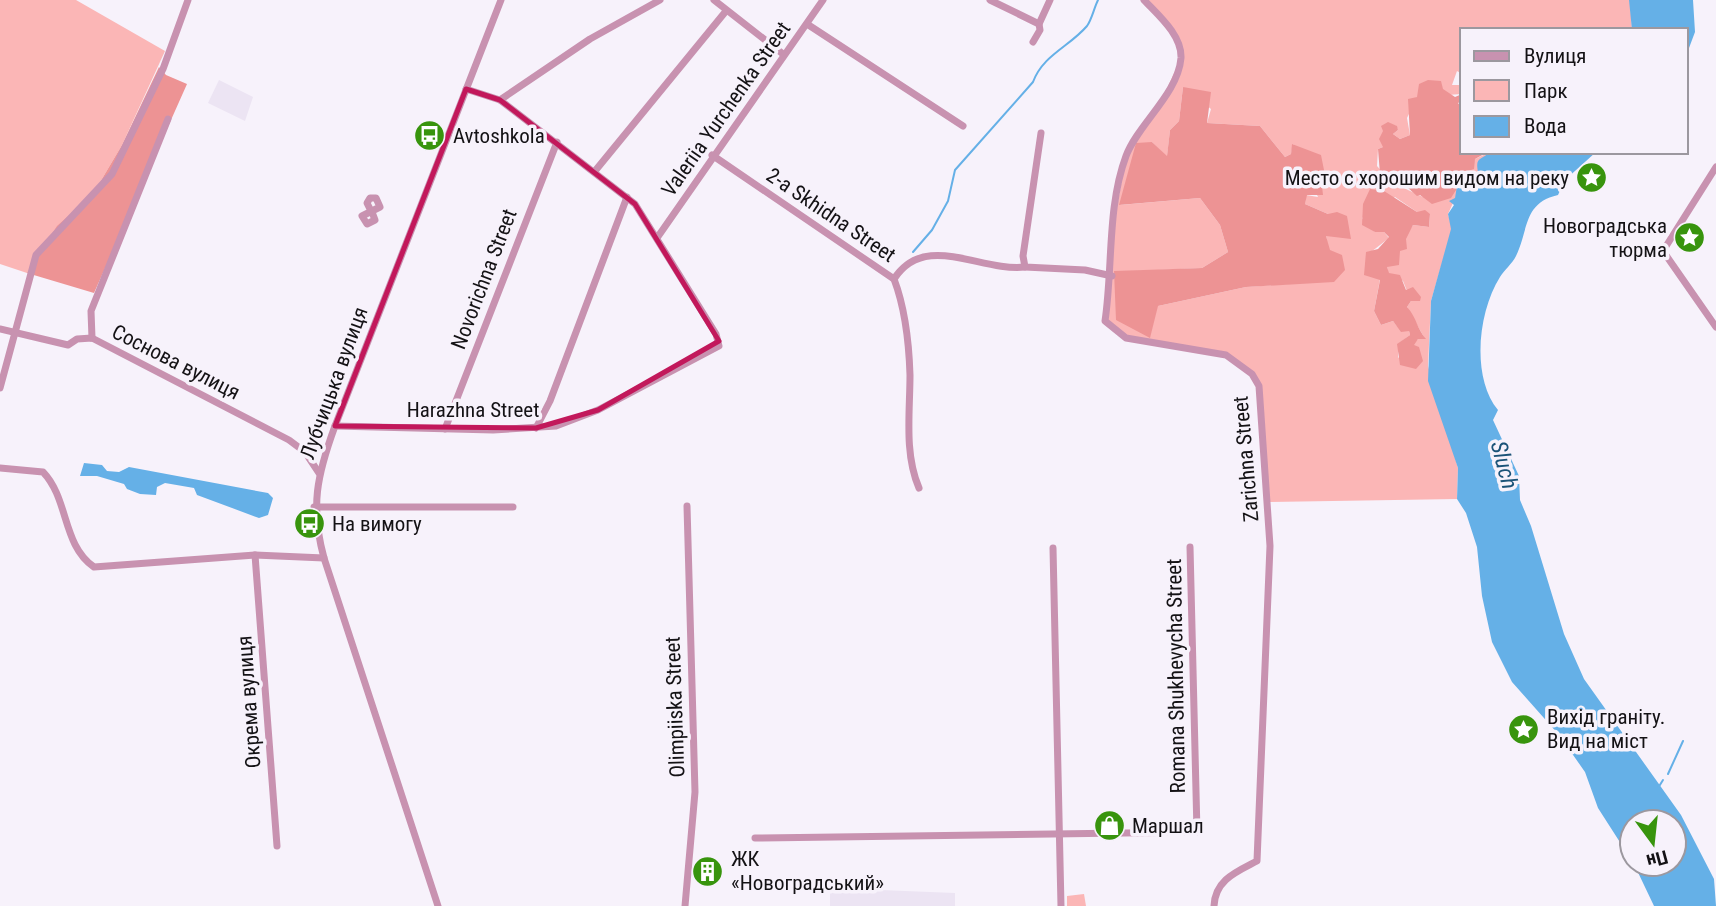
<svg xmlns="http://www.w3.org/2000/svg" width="1716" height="906" viewBox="0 0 1716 906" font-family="'Roboto Condensed',sans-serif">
<rect width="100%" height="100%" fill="#f7f2fb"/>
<!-- built -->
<g fill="#ece4f3">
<polygon points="219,80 253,97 245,121 208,103"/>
<polygon points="830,888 955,893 955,906 830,906"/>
</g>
<!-- green -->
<g fill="#fbb6b6" fill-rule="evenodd">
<polygon points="0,0 76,0 165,51 122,145 93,194 51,237 27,273 0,264"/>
<path d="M 1144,0 L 1630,0 L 1632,30 L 1462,30 L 1462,74 L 1457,71 L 1452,85 L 1459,85 L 1462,94 L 1417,97 L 1407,118 L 1410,135 L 1400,139 L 1393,134 L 1398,130 L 1396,126 L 1388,123 L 1383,131 L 1383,147 L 1378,149 L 1377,166 L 1391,182 L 1423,197 L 1453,191 L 1475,159 L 1490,152 L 1478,172 L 1461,185 L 1448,214 L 1452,229 L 1431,301 L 1428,366 L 1458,468 L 1457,499 L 1267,502 L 1259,386 L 1252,374 L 1226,355 L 1126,338 L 1105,321 L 1114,223 L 1127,152 L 1158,108 L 1181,58 L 1179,45 ZM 1183,87 L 1211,109 L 1207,123 L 1260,126 L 1285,157 L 1291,154 L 1293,144 L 1318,197 L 1306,195 L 1305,204 L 1328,214 L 1326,236 L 1334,281 L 1246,287 L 1158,306 L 1114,272 L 1202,268 L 1228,252 L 1220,225 L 1200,198 L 1120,205 L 1152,142 L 1167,157 L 1170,130 L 1179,121 ZM 1395,197 L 1417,212 L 1430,214 L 1429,227 L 1413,225 L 1387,267 L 1388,273 L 1403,281 L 1411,301 L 1407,307 L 1425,339 L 1418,339 L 1398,358 L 1398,344 L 1410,335 L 1409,331 L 1397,326 L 1393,321 L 1381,325 L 1374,311 L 1380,279 L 1371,252 L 1389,238 L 1384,232 L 1375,232 L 1362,218 Z"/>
<polygon points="1084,894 1086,906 1067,906 1067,896"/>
</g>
<!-- forest -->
<g fill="#ed9394">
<polygon points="159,67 166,75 187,84 94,293 27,273 57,226 93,194 122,145"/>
<polygon points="1428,80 1441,81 1443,89 1455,97 1462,94 1462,101 1458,103 1462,108 1462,152 1488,152 1475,159 1474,169 1468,171 1451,198 1432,204 1420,195 1417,196 1407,187 1380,174 1378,149 1383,147 1379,139 1383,131 1381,126 1388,122 1397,126 1398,130 1393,134 1400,139 1410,135 1408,99 1417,97 1419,84"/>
<polygon points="1183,87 1211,92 1207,123 1260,126 1285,157 1291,154 1292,144 1321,155 1326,180 1322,186 1323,195 1307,195 1305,204 1328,214 1337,212 1347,216 1351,239 1326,236 1330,250 1342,255 1345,270 1334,282 1246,287 1158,306 1150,338 1116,320 1114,271 1202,268 1228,252 1220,225 1200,198 1119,205 1136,143 1152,142 1167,156 1170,130 1179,121"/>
<path d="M 1370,189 L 1384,191 L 1417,212 L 1425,210 L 1430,214 L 1429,227 L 1413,225 L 1406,239 L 1407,249 L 1400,251 L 1399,265 L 1387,267 L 1389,273 L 1400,275 L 1406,290 L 1413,287 L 1421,297 L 1420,301 L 1411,301 L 1407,307 C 1417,318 1417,329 1426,339 L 1418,339 L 1414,345 L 1419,347 L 1423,361 L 1416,369 L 1400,365 L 1397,344 L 1410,335 L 1409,331 L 1401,332 L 1393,321 L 1381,325 L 1374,311 L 1380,280 L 1364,275 L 1366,252 L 1378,249 L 1389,237 L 1384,232 L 1375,232 L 1362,225 L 1363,204 Z"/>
</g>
<!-- water -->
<g fill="#65b0e7">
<polygon points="1629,0 1693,0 1695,32 1686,56 1686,30 1632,30"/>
<path d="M 1490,152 L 1596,152 L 1565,180 L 1558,195 C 1523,203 1529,229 1516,256 C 1512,264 1504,270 1500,277 C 1478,312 1471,377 1498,410 L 1493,420 L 1519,476 L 1520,500 L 1531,526 L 1564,634 L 1584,679 L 1681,815 L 1714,879 L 1716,906 L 1654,906 L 1634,864 L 1674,864 L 1674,822 L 1632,822 L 1632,861 L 1598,808 L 1585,772 L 1559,735 L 1512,682 L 1492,642 L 1482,596 L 1477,547 L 1466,513 L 1457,499 L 1458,468 L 1428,381 L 1431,301 L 1451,229 L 1448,214 L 1454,205 L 1449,201 L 1455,198 L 1457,186 L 1468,180 L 1471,172 L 1478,172 C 1475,156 1481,161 1490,152 Z"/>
<polygon points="84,463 102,465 107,471 119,472 129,467 268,493 273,498 268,515 259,518 197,495 194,488 165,483 157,487 156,495 140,494 127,489 124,484 97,476 80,476"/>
</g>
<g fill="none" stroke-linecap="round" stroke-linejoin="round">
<!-- stream -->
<g stroke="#65b0e7" stroke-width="2">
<path d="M 913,252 L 932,230 L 948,201 L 955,170 L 1033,82 C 1043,55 1069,47 1087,26 C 1092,19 1094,8 1098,0"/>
<polyline points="1668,774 1683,741"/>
<polyline points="1658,788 1663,780"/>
</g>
<!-- street -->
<g stroke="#c892b0" stroke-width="7">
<polyline points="714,0 783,54"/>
<polyline points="990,0 1039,24 1040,30 1033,42"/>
<path d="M 1144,0 C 1158,15 1182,35 1181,58 C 1178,94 1138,124 1126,156 C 1107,207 1113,267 1105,321 L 1126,338 L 1226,355 L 1252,374 L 1259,386 L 1270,546 L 1257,861 C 1236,872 1215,880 1214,906"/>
<polyline points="807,24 963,126"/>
<polyline points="1039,24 1050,0"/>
<polyline points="500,100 590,39 660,0"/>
<polyline points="1041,133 1023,256 1025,267 1085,270 1112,276"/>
<path d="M 712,155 L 894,279 C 905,308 909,343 910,375 C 910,412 904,453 919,488"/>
<polyline points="1716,167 1663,251 1716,327"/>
<polyline points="595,171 726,11"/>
<polyline points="371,211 367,203 370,198 376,198 380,207 362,216 367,224 375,220 372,212"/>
<polyline points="657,238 823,0"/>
<path d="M 894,279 C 925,231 980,272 1025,267"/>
<polyline points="0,329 68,345 77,339 92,338 289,440 305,452 319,473"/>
<polyline points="92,338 91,311 168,119"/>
<polyline points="0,388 36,255 112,174 163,69 188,0"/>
<polyline points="335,426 493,430 556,426 598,410 719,346 716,334 635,204 500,100 466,89"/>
<polyline points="536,428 550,401 627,197"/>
<polyline points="445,429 557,142"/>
<path d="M 0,468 L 43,472 C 69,499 62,545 94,567 L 255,555 L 324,558"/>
<polyline points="314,507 513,507"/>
<polyline points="1053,548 1061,906"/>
<polyline points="255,555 277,846"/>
<polyline points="755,838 1197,832 1190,547"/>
<path d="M 438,906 L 324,558 C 310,507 317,475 335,426 L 501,0"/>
<polyline points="685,906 695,792 687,506"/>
</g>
</g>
<!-- marked area -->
<path fill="none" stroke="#c2185b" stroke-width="5" stroke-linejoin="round" d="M 466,89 L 500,100 L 635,204 L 719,341 L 598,410 L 536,428 L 335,426 Z"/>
<!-- icons -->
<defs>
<symbol id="bus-disc" viewBox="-11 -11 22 22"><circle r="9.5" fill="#38940d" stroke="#f7f2fb"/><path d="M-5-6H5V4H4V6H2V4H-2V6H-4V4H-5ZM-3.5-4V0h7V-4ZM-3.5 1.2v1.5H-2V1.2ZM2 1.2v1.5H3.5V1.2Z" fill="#fff"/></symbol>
<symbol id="sight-disc" viewBox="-11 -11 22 22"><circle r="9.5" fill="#38940d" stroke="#f7f2fb"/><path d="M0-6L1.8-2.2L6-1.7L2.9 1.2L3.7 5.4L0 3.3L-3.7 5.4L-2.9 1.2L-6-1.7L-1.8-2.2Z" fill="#fff"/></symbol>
<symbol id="shop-disc" viewBox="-11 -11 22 22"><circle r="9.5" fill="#38940d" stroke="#f7f2fb"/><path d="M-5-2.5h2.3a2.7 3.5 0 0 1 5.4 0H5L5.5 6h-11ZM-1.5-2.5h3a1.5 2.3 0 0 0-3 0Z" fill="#fff"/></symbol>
<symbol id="building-disc" viewBox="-11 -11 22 22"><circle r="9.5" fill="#38940d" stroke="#f7f2fb"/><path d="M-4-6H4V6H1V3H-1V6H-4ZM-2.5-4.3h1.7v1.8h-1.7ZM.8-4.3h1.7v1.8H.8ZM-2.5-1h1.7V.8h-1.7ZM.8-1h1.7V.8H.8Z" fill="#fff"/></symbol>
</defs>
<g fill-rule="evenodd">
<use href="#bus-disc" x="412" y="118" width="35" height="35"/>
<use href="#sight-disc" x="1574" y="160" width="35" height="35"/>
<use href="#sight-disc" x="1672" y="220" width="35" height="35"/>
<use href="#bus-disc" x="292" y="506" width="35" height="35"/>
<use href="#sight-disc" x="1506" y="712" width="35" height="35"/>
<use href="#shop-disc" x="1092" y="808" width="35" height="35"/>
<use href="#building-disc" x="690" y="854" width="35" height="35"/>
</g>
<g text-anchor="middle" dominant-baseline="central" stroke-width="7" stroke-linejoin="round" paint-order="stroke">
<!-- street labels -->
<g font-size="21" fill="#141215" stroke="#f7f2fb">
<text transform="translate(726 109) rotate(-55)">Valeriia Yurchenka Street</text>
<text transform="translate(831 215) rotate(34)">2-a Skhidna Street</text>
<text transform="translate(484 279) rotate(-69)">Novorichna Street</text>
<text transform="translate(176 362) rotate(27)">Соснова вулиця</text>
<text transform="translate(334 383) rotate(-70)">Лубчицька вулиця</text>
<text x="473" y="410">Harazhna Street</text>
<text transform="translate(1246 459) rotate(-95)">Zarichna Street</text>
<text transform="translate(1176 676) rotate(-91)">Romana Shukhevycha Street</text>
<text transform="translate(249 702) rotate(-94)">Окрема вулиця</text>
<text transform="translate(675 707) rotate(-92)">Olimpiiska Street</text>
</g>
<!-- poi labels -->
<g font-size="21" fill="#141215" stroke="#f7f2fb" text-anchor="start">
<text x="453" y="136">Avtoshkola</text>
<text x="1569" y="178" text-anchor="end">Место с хорошим видом на реку</text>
<text x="1667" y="226" text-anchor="end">Новоградська<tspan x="1667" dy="24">тюрма</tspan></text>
<text x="332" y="524">На вимогу</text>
<text x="1547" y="717">Вихід граніту.<tspan x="1547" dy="24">Вид на міст</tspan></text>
<text x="1132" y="826">Маршал</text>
<text x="731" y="859">ЖК<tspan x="731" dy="24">«Новоградський»</tspan></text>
</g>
<!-- water labels -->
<g font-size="23" font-style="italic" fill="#1b5378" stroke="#f7f2fb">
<text transform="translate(1504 465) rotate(75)">Sluch</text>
</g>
</g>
<!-- legend -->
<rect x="1460" y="28" width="228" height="126" fill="#f7f2fb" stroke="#9c989f" stroke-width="2"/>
<rect x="1474" y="51" width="35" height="10" fill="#c892b0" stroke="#9c989f" stroke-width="2"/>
<text x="1524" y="63" font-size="21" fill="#141215">Вулиця</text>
<rect x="1474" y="80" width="35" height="21" fill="#fbb6b6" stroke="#9c989f" stroke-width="2"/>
<text x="1524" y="98" font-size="21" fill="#141215">Парк</text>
<rect x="1474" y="116" width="35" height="21" fill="#65b0e7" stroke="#9c989f" stroke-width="2"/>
<text x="1524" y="133" font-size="21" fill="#141215">Вода</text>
<!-- north arrow -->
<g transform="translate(1653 843) rotate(165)"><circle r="33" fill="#f7f2fb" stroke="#9c989f" stroke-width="2"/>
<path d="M0-5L12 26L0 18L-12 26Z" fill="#38940d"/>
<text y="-10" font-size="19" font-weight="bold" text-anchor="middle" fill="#141215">Пн</text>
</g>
</svg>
